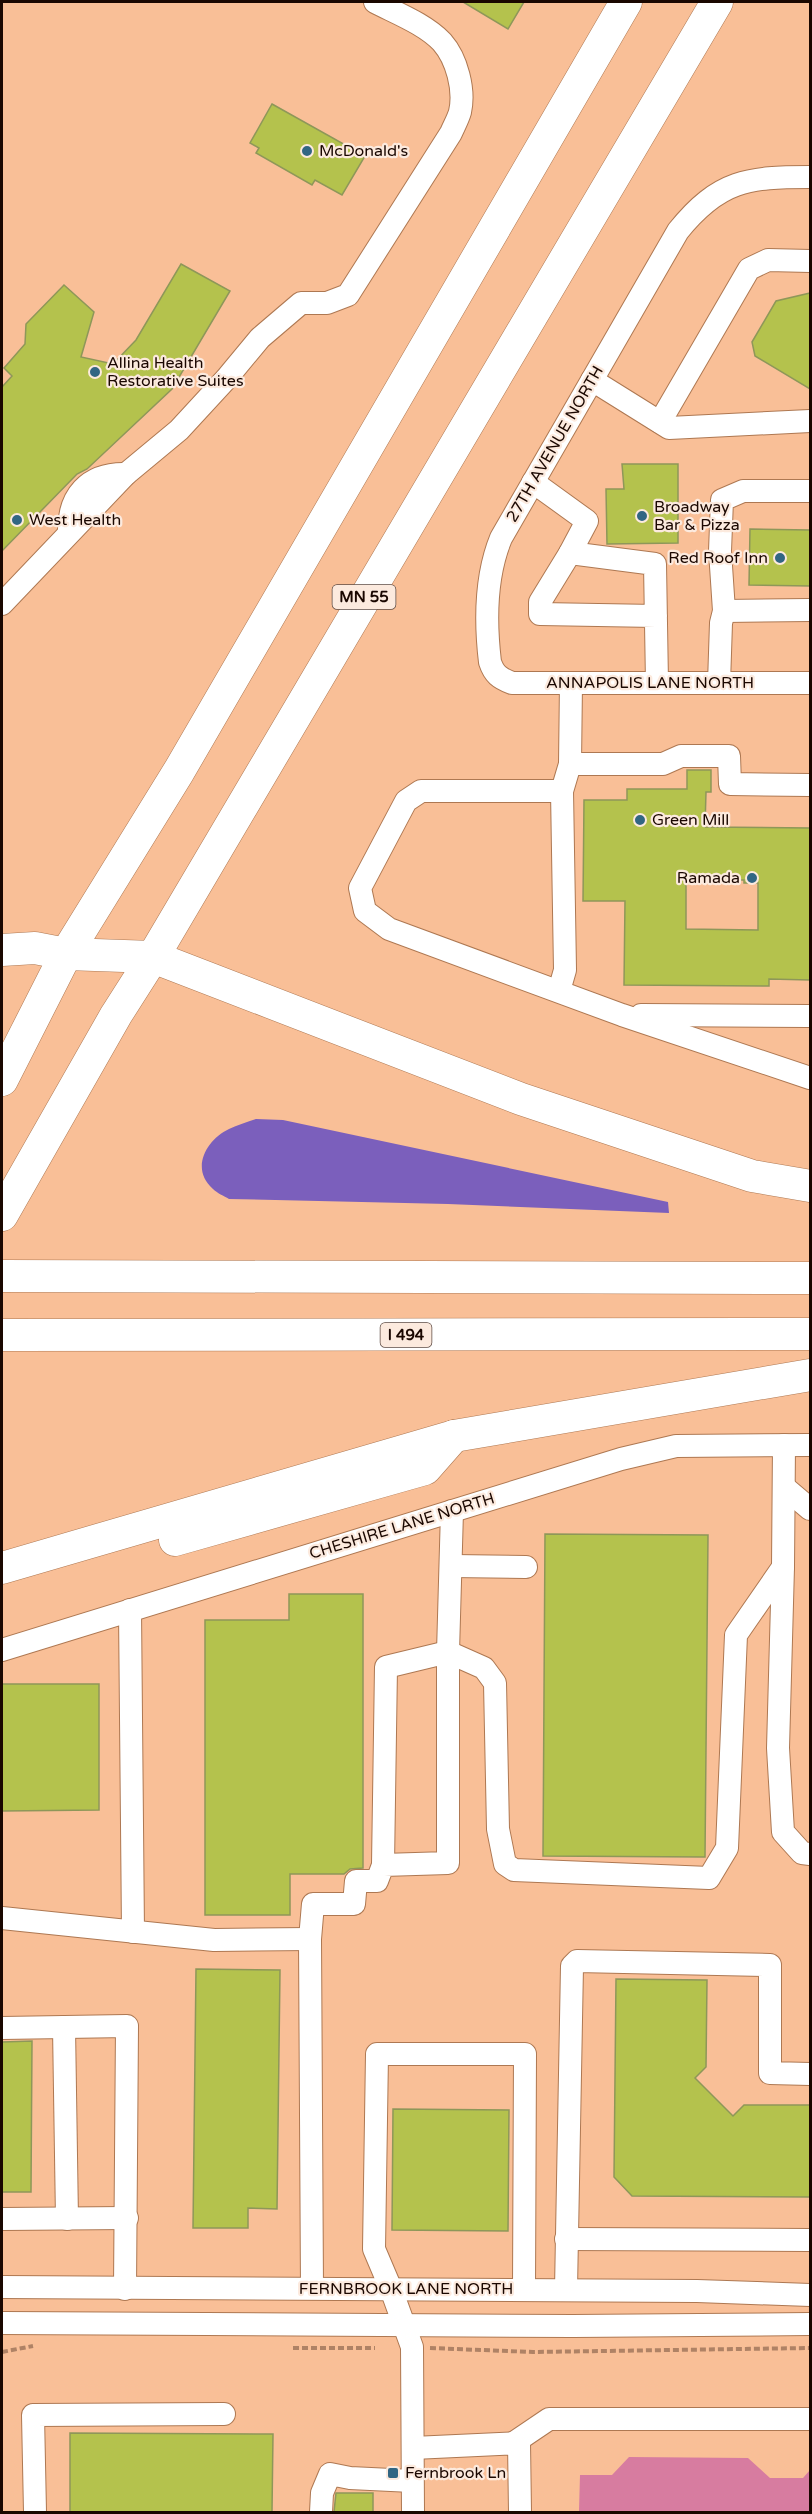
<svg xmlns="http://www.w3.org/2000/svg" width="812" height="2514" viewBox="0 0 812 2514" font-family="'Varela Round',sans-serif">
<rect width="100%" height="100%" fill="#f9bf97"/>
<!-- green -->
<polygon fill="#d77ca0" points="629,2457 748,2458 770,2478 803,2478 810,2470 810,2512 569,2512 579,2511 580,2475 612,2475"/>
<!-- water -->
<path fill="#7b5fbc" d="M 256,1119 L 283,1120 L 668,1202 L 669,1213 L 448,1204 L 229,1199 C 224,1196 217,1193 213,1189 C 190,1169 206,1140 229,1129 C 237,1125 247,1122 256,1119 Z"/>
<!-- building -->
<g fill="#b4c24d" stroke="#8e9759" stroke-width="1.5" fill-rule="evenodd">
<polygon points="463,2 524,2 508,29"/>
<polygon points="272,104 365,156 342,195 315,180 312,185 256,153 259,148 250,143"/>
<polygon points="181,264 230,291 172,389 87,469 77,474 2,551 2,387 12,376 4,368 25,344 26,324 64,285 94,312 81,357 113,364 136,340"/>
<polygon points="810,293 810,389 755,356 752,342 776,301"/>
<polygon points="622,464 678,464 678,543 607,544 606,489 624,489"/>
<polygon points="750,529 810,530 810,586 749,585"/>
<path d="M 687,770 L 711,770 L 711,792 L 706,792 L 705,827 L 810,828 L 810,980 L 769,979 L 769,986 L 624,985 L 625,901 L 583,901 L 584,800 L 627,800 L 627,789 L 687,789 ZM 686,880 L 744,880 L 744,883 L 758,883 L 758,930 L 686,929 Z"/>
<polygon points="545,1534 708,1535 705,1857 543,1856"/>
<polygon points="289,1594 363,1594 363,1868 350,1869 344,1874 290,1874 290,1915 205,1915 205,1620 289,1620"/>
<polygon points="2,1684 99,1684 99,1810 2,1811"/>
<polygon points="196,1969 280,1970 277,2209 248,2208 248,2228 193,2228"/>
<polygon points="616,1979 707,1980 706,2067 695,2078 733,2116 744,2105 810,2105 810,2197 632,2196 614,2177"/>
<polygon points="2,2042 32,2041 31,2192 2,2192"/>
<polygon points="393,2109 509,2110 508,2231 392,2230"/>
<polygon points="70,2433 273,2434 272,2512 70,2512"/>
<polygon points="336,2493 373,2493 373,2512 334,2512"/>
</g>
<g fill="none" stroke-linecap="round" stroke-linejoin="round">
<defs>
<g id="minor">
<path d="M 810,177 C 748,177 719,180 678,231 L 501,538 C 485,577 485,620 490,662 C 494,674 499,678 512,683 L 810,683"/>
<polyline points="592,380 669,428 810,421"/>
<polyline points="660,422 749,269 768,260 810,261"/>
<polyline points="533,482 587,521 570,553"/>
<path d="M 69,533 C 68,496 88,473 126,474"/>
<path d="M 2,604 L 126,474 L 179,430 L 226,379 L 260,338 L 301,303 L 327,303 L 348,295 L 451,133 C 454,126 458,119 460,112 C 465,90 457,59 442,42 C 425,24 396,13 375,2"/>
<polyline points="724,611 810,610"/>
<polyline points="656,616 540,614 540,602 570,553 655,564 657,683"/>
<polyline points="571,683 570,764 562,791 421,791 406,801 360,888 365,911 389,929 622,1015 810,1078"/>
<polyline points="719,683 721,623 724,611 720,551 722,500 743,491 810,491"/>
<polyline points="570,764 663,764 681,756 729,756 730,784 810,785"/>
<polyline points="559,991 565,970 562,791"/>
<polyline points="641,1015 810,1016"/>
<polyline points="784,1487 810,1509"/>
<polyline points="452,1566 526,1567"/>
<polyline points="783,1567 778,1748 783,1832 802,1853 810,1854"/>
<polyline points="130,1610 133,1932"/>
<polyline points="2,1650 621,1459 676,1446 810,1445"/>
<polyline points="383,1865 386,1667 448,1652 484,1668 495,1683 498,1829 505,1864 514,1870 709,1878 727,1848 736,1635 783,1567 784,1445"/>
<polyline points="2,1918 214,1940 310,1939"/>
<polyline points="64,2027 67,2219"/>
<polyline points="2,2028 127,2026 125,2289"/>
<polyline points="2,2219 127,2218"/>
<polyline points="566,2239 810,2240"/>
<polyline points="2,2287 697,2291 810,2295"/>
<polyline points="312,2288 310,1939 313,1904 354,1904 356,1881 377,1881 383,1865 448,1863 448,1652 452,1511"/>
<polyline points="566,2290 572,1966 577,1961 770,1965 770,2073 810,2074"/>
<polyline points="2,2323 573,2326 810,2324"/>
<polyline points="512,2444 549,2419 810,2419"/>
<polyline points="413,2448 519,2443 520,2512"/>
<polyline points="35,2512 33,2415 224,2414"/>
<polyline points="321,2512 322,2493 330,2474 350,2478 412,2481"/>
<polyline points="413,2512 412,2347 391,2289 374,2249 377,2054 525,2054 524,2289"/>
</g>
<g id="highway">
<polyline points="2,950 35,948 66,954 153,957 521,1099 752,1176 810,1186"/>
<polyline points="2,1080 66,954 179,771 626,2"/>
<polyline points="2,1215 116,1015 153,957 717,2"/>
<polyline points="2,1276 810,1278"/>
<polyline points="2,1335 810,1334"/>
<polyline points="175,1540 425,1469 454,1436"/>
<polyline points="2,1568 454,1436 810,1375"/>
</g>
</defs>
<!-- minor casing -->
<use href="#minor" stroke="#ae7852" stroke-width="24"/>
<!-- highway casing -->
<use href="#highway" stroke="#ae7852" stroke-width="33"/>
<!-- path -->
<g stroke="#af8265" stroke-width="4" stroke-dasharray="6 3" stroke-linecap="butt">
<polyline points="293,2348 375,2348"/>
<polyline points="430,2348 533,2352 810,2348"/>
<polyline points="2,2352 33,2346"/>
</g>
<!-- minor -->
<use href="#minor" stroke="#fff" stroke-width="22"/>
<!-- highway -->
<use href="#highway" stroke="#fff" stroke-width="32"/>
</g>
<!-- markers -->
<g fill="#326683" stroke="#fceade" stroke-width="2">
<circle cx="307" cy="151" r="6"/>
<circle cx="95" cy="372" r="6"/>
<circle cx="642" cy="516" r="6"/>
<circle cx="17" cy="520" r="6"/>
<circle cx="780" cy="558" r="6"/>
<circle cx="640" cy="820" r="6"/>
<circle cx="752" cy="878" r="6"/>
<rect x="387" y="2467" width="12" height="12" rx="3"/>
</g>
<g text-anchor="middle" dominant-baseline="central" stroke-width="4.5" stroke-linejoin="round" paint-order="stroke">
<!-- shield labels -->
<g fill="#fceade" stroke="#5e4b43" stroke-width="1.5">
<rect x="332.5" y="585" width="63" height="24" rx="4.5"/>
<rect x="380.5" y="1323" width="51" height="24" rx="4.5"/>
</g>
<g font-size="15" font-weight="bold" fill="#1a0700">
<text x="364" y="597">MN 55</text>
<text x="406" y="1335">I 494</text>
</g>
<!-- poi labels -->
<g font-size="16" fill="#1a0700" stroke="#fceade" text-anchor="start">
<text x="319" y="151">McDonald's</text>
<text x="107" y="363">Allina Health<tspan x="107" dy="18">Restorative Suites</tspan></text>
<text x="654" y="507">Broadway<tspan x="654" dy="18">Bar &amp; Pizza</tspan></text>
<text x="29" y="520">West Health</text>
<text x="768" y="558" text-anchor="end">Red Roof Inn</text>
<text x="652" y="820">Green Mill</text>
<text x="740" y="878" text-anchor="end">Ramada</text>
<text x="405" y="2473">Fernbrook Ln</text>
</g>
<!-- street labels -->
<g font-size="16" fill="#1a0700" stroke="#fceade">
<text transform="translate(555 444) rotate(-60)">27TH AVENUE NORTH</text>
<text x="650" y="683">ANNAPOLIS LANE NORTH</text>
<text transform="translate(402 1526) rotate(-17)">CHESHIRE LANE NORTH</text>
<text x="406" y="2289">FERNBROOK LANE NORTH</text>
</g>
</g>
<!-- border -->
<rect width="812" height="2514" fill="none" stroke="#1a0700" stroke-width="6"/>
</svg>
